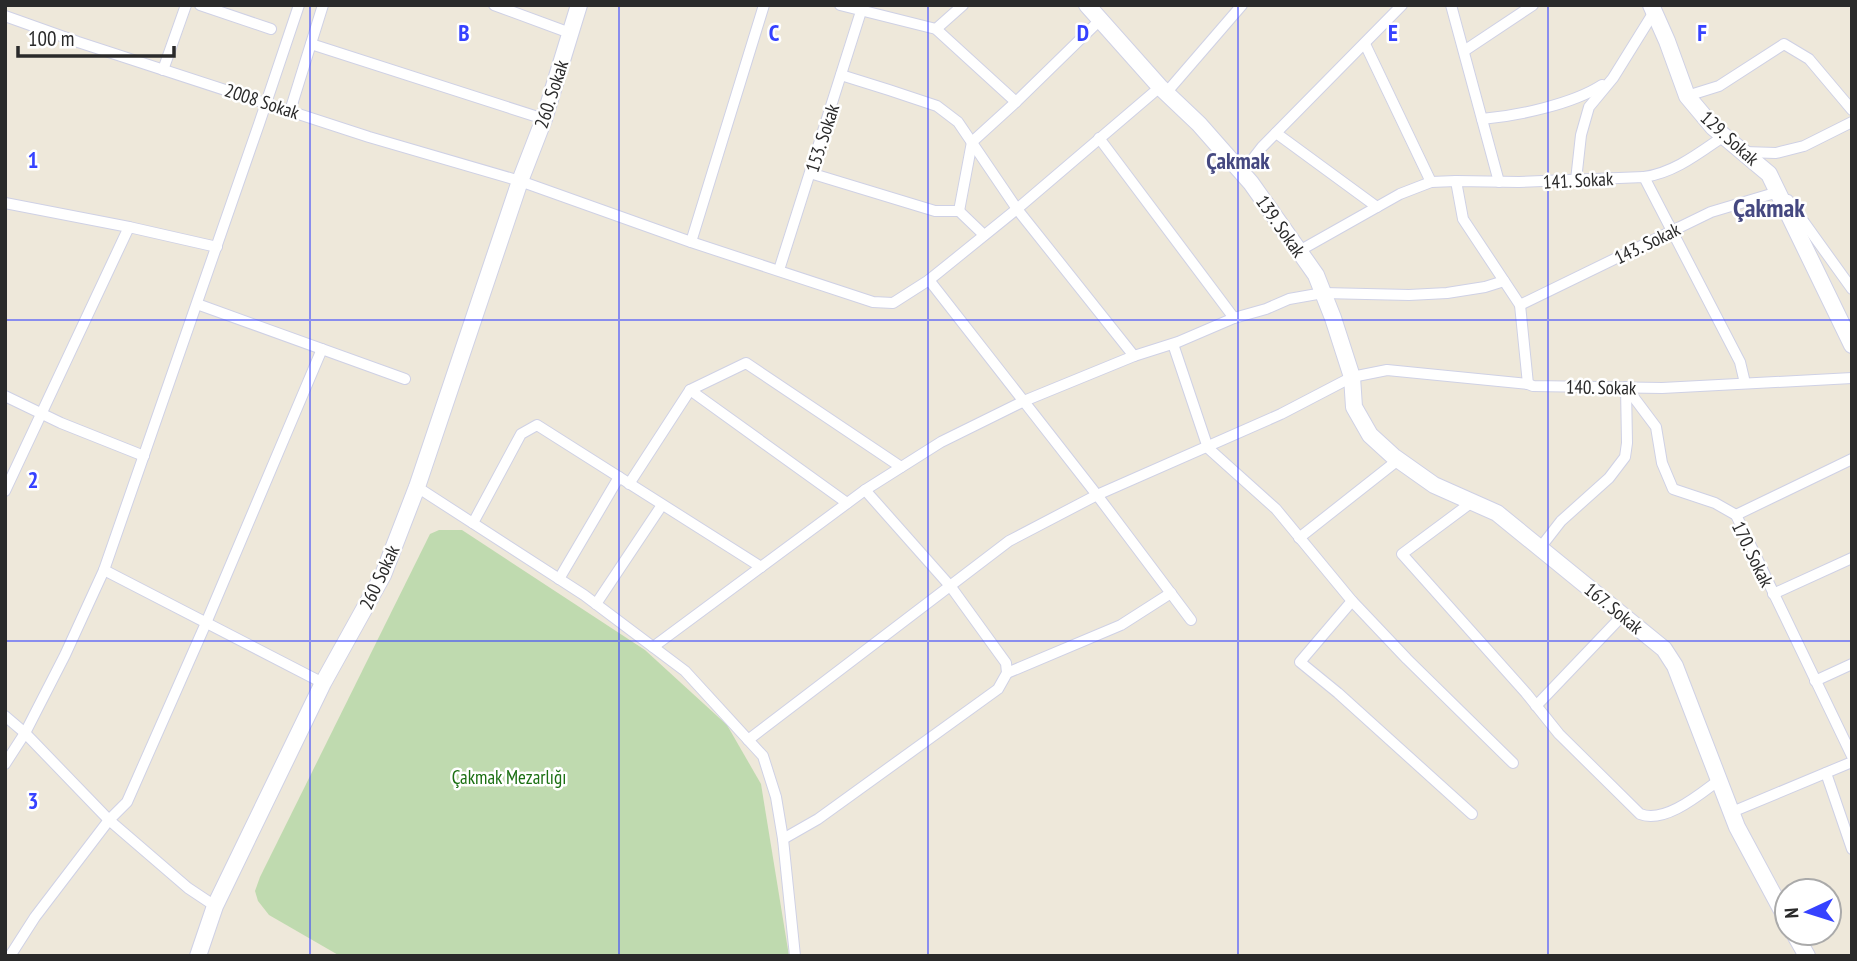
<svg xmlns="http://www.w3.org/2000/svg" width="1857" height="961" viewBox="0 0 1857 961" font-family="'PT Sans Narrow',sans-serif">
<rect width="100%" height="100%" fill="#eee8da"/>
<!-- cemetery -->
<polygon fill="#bfdaaf" points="439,530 462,530 645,650 727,725 761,784 789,956 340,956 269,915 258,901 255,891 260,877 430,534"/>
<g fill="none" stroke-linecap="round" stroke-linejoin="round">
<defs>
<g id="street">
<polyline points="200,5 271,29"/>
<polyline points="494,5 570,33"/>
<polyline points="840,5 936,29 1016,102"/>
<polyline points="1451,5 1499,182"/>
<polyline points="5,16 78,42 369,137 520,181 691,242 873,302 893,303 929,280 1017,209 1160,87"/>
<polyline points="936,29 963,5"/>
<polyline points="311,44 544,119"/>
<polyline points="1365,44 1431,182"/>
<polyline points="1464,51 1533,5"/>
<polyline points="163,70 186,5"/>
<polyline points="841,75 889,90 937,106 958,122 1017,209 1134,356"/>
<polyline points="1166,93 1242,5"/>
<polyline points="1687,96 1719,86 1784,44 1809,59 1852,110"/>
<polyline points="290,111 323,5"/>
<path d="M 1482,119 C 1517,116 1573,104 1602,85"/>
<polyline points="1276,133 1377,207"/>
<polyline points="1099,138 1234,318"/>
<polyline points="972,142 1016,102 1100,20"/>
<polyline points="1744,152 1776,153 1804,146 1852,122"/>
<polyline points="810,173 935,211 959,211 984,235"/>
<polyline points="1242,173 1262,147 1402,5"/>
<path d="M 1644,177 C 1674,173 1699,153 1724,136"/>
<polyline points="1576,180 1581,135 1589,107 1613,78 1654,12"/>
<polyline points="1456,181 1463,219 1520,305 1528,384"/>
<polyline points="1788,200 1852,289"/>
<polyline points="5,203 129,227 217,247"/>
<polyline points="959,211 972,142"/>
<polyline points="691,242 764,5"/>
<polyline points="1299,251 1400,194 1431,182 1456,181 1519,182 1644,177 1740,362 1745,383"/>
<polyline points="779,270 863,5"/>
<polyline points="929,280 1097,495 1191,620"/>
<polyline points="197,304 405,379"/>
<polyline points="1520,305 1711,212 1778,192"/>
<polyline points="1173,344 1208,448 1276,509 1352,601 1407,659 1513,763"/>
<polyline points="1626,387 1656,427 1662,463 1673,489 1715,503 1736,515 1852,756"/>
<polyline points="690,390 847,503"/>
<polyline points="5,396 61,423 144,456"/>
<polyline points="629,484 690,390 746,363 901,467"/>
<polyline points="417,487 584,595 685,671 763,756 776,797 783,839 795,956"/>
<polyline points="5,491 129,227"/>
<path d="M 1472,502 L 1402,554 L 1526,693 L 1559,734 L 1640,814 C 1665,824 1700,794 1719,780"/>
<polyline points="1736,515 1852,459"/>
<polyline points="473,523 521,434 537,425 761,567"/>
<polyline points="1299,538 1398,460"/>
<polyline points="1540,548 1561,521 1609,478 1625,457 1627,443 1626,387"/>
<polyline points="104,570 323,683"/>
<polyline points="559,579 619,477"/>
<polyline points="1773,594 1852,558"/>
<polyline points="1352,601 1300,662 1338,693 1472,814"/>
<polyline points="596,604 662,505"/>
<polyline points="653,647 865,490 941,442 1024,401 1134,356 1178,342 1234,318 1266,309 1289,299 1323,293 1409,295 1447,293 1485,287 1504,281"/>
<polyline points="1007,673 1121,625 1171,593"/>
<polyline points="1815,681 1852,664"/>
<polyline points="1536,706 1623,615"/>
<polyline points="5,716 25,733 109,820 188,888 215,906"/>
<polyline points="748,740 1009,541 1097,495 1281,414 1352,377 1387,370 1528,384 1533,386 1662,388 1852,378"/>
<polyline points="5,764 25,733 65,655 104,570 259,124 299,5"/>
<polyline points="1826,773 1852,849"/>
<polyline points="1732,812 1852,762"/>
<polyline points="783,839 818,819 998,689 1007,673 1006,663 951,587 865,490"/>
<polyline points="10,956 35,917 109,820 127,802 206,623 322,349"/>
</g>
<g id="secondary">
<polyline points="1087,5 1160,87 1199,124 1251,183 1316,275 1333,318 1352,377 1354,407 1370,435 1393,456 1434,485 1497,513 1664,649 1675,666 1737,827 1787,920"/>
<polyline points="1651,5 1667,41 1687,96 1713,127 1769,174 1852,345"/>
<polyline points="1794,933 1807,956"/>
<polyline points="198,956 215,906 323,683 383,575 417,487 520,181 544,119 579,5"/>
</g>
</defs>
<!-- street casing -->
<use href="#street" stroke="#cfd1e5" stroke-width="12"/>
<!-- secondary casing -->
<use href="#secondary" stroke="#cfd1e5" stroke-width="18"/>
<!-- street -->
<use href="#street" stroke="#fff" stroke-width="10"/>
<!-- secondary -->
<use href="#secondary" stroke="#fff" stroke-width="16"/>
</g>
<!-- grid -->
<path fill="none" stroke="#3642ff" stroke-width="2" stroke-opacity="0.55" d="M 310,5 L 310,956M 619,5 L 619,956M 928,5 L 928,956M 1238,5 L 1238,956M 1548,5 L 1548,956M 5,320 L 1852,320M 5,641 L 1852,641"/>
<g text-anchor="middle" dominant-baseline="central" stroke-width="5" stroke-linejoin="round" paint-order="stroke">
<!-- street labels -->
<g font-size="19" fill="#2a2a2a" stroke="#fff">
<text transform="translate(551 94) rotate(-72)">260. Sokak</text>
<text transform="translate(262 101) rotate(18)">2008 Sokak</text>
<text transform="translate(822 138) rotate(-72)">153. Sokak</text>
<text transform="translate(1730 138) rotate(42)">129. Sokak</text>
<text transform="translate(1578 180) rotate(-3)">141. Sokak</text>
<text transform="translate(1281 226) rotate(55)">139. Sokak</text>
<text transform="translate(1647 243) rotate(-26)">143. Sokak</text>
<text transform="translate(1601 387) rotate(1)">140. Sokak</text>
<text transform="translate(1753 554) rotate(64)">170. Sokak</text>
<text transform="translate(379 577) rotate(-65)">260 Sokak</text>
<text transform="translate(1614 608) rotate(39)">167. Sokak</text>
</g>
<!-- park labels -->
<g font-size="19" fill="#1a6f12" stroke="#fff">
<text x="509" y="777">Çakmak Mezarlığı</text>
</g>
<!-- quarter labels -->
<g font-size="23" font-weight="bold" fill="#454880" stroke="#fff">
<text x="1238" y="160">Çakmak</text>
</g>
<!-- district labels -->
<g font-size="26" font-weight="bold" fill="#454880" stroke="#fff">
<text x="1769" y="207">Çakmak</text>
</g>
</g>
<g font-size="23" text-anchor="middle" font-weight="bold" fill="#3642ff" stroke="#fff" stroke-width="5" stroke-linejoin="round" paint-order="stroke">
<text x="464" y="41">B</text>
<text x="774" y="41">C</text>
<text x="1083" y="41">D</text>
<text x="1393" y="41">E</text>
<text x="1702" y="41">F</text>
<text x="33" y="168">1</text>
<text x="33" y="488">2</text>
<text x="33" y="809">3</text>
</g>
<!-- border -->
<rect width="1857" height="961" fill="none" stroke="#2a2a2a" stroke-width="14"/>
<!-- north arrow -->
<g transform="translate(1808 912) rotate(266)"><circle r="33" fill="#ffffff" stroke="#aaaaaa" stroke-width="2"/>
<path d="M0-5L12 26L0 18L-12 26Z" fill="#3642ff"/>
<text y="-10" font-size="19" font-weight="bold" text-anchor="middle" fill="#2a2a2a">N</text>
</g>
<!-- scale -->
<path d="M18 46v10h156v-10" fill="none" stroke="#2a2a2a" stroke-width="3.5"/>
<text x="28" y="46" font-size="21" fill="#2a2a2a" stroke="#ffffff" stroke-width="5" paint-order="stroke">100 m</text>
</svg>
